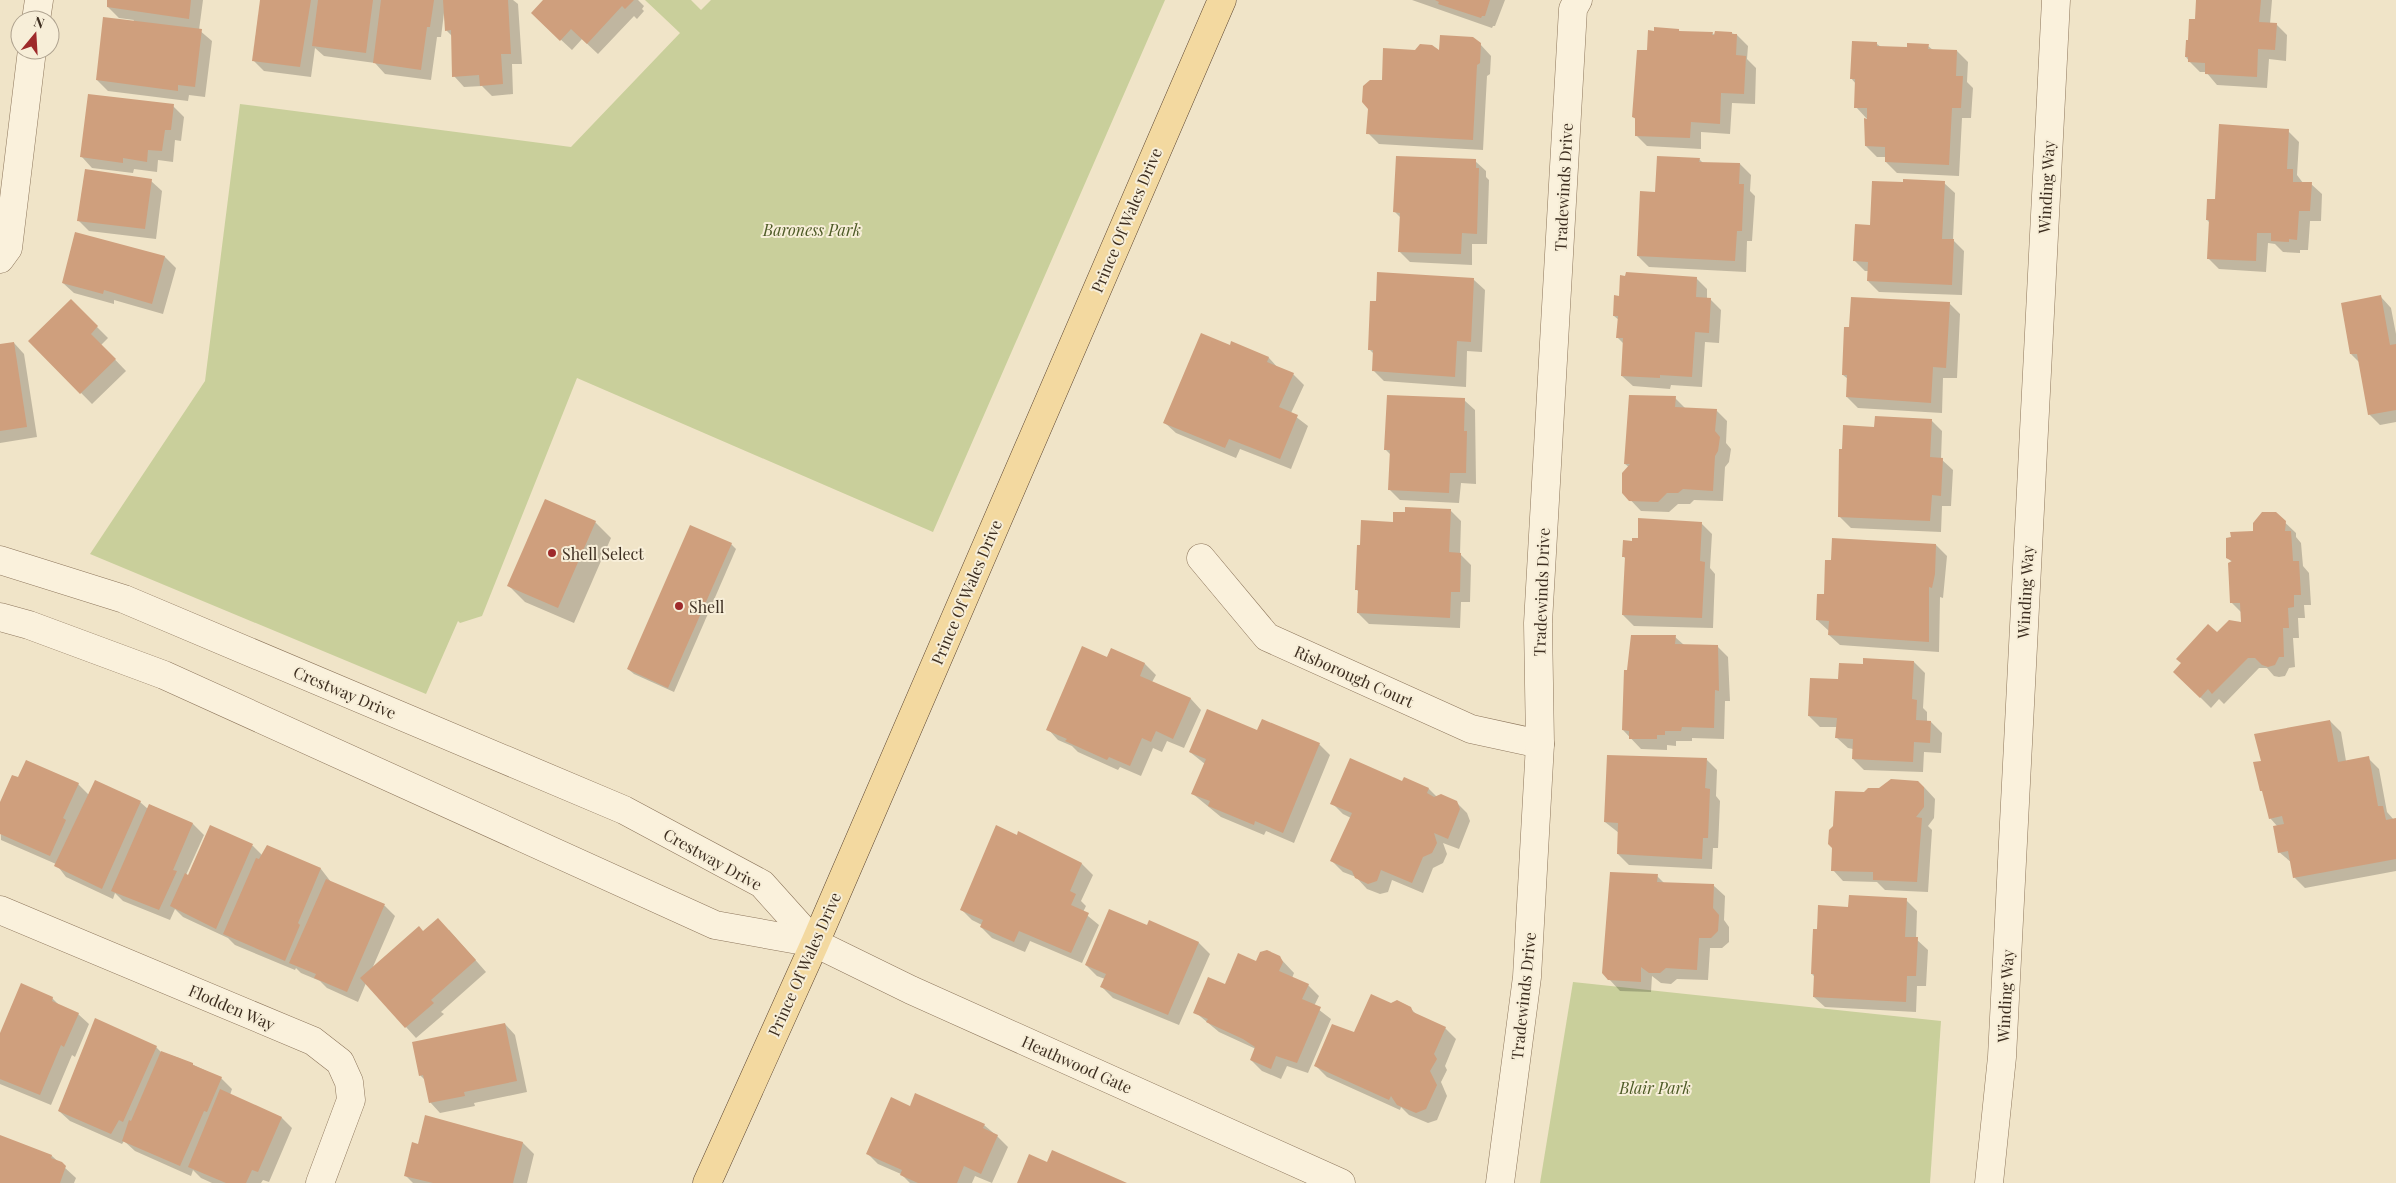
<svg xmlns="http://www.w3.org/2000/svg" width="2396" height="1183" viewBox="0 0 2396 1183" font-family="'Playfair Display',serif">
<rect width="100%" height="100%" fill="#f0e4c8"/>
<!-- green -->
<g fill="#c9cf9b">
<polygon points="645,0 691,0 701,10 711,0 1165,0 933,532 577,378 482,616 460,623 458,621 426,694 90,554 205,381 240,104 571,147 680,33"/>
<polygon points="1573,982 1941,1021 1930,1183 1540,1183"/>
</g>
<!-- shadow -->
<g fill="#0003">
<polygon points="109,0 203,0 199,30 212,41 205,97 189,95 188,101 108,91 97,80 133,22 134,20 119,18 108,7"/>
<polygon points="261,0 513,0 518,4 522,64 512,64 513,94 492,96 482,86 464,87 454,76 453,37 446,30 444,13 441,37 437,37 431,80 385,74 375,63 324,56 315,48 311,77 264,71 253,60"/>
<polygon points="544,0 638,0 644,6 642,9 644,11 637,19 634,16 598,54 582,39 572,50 543,23"/>
<polygon points="1412,0 1505,0 1495,26 1493,26 1492,28"/>
<polygon points="2197,0 2272,0 2270,24 2276,24 2287,35 2286,61 2269,59 2267,88 2217,85 2206,72 2200,72 2189,61 2186,57 2196,21"/>
<polygon points="1678,30 1681,32 1712,33 1716,36 1731,33 1737,35 1748,46 1747,59 1756,68 1755,104 1732,103 1730,134 1701,132 1701,149 1647,146 1636,135 1637,120 1633,117 1648,51"/>
<polygon points="1480,44 1491,56 1490,74 1487,76 1483,150 1379,144 1368,133 1383,82 1416,51 1440,53"/>
<polygon points="1877,44 1881,47 1908,48 1928,46 1933,50 1957,51 1968,62 1967,82 1973,88 1971,118 1962,118 1959,176 1897,173 1886,162 1886,157 1877,157 1866,146 1868,120 1856,107 1856,84 1851,78"/>
<polygon points="173,106 184,117 181,141 175,140 173,162 158,160 157,172 134,169 133,173 92,168 82,157"/>
<polygon points="2288,131 2299,142 2297,175 2303,183 2311,184 2322,194 2321,221 2310,221 2308,250 2300,250 2300,253 2283,252 2275,244 2268,243 2266,272 2219,269 2208,258 2210,223 2207,220 2216,201"/>
<polygon points="1699,159 1703,163 1740,164 1751,175 1750,191 1755,196 1752,241 1747,241 1746,272 1649,267 1638,256 1657,193"/>
<polygon points="1475,161 1486,171 1486,177 1489,180 1487,244 1472,244 1472,265 1410,262 1399,251 1401,218 1395,212"/>
<polygon points="151,181 162,191 156,239 89,231 78,220"/>
<polygon points="1944,183 1955,193 1953,240 1964,251 1962,295 1879,292 1868,281 1868,271 1865,271 1854,260 1871,226"/>
<polygon points="76,234 165,257 176,268 163,314 114,300 114,304 74,293 63,283"/>
<polygon points="1696,278 1707,289 1707,299 1710,299 1721,310 1719,343 1705,342 1702,387 1671,385 1670,389 1633,386 1622,376 1624,344 1617,337 1619,320 1614,316 1620,297"/>
<polygon points="1474,280 1485,290 1482,352 1467,351 1466,387 1384,381 1373,370 1374,354 1369,349 1377,303"/>
<polygon points="2381,297 2391,308 2396,334 2396,422 2380,425 2369,414 2360,363 2351,354"/>
<polygon points="71,301 108,338 101,345 126,371 92,404 30,341"/>
<polygon points="1949,303 1960,314 1957,378 1943,378 1942,413 1858,408 1847,397 1848,379 1843,375"/>
<polygon points="14,343 24,354 37,437 0,443 0,345"/>
<polygon points="1231,346 1269,358 1278,368 1293,374 1304,385 1291,413 1308,426 1291,469 1240,449 1236,458 1176,433 1165,423"/>
<polygon points="1675,398 1686,409 1716,410 1727,421 1726,443 1731,449 1729,462 1725,467 1723,501 1694,500 1690,504 1678,504 1669,512 1641,511 1623,492 1629,467 1625,464"/>
<polygon points="1464,400 1475,410 1476,484 1461,483 1459,503 1400,500 1389,489 1391,455 1385,449"/>
<polygon points="1931,420 1942,431 1941,459 1953,470 1951,506 1942,506 1941,532 1851,528 1840,517 1843,451 1876,428"/>
<polygon points="1450,510 1461,521 1460,554 1471,565 1470,602 1461,602 1460,628 1369,624 1358,613 1359,592 1356,589 1362,546"/>
<polygon points="2275,513 2296,533 2296,537 2301,543 2303,566 2309,573 2311,605 2304,605 2305,618 2298,618 2299,638 2293,638 2295,667 2289,668 2285,676 2279,677 2274,676 2267,668 2259,668 2224,704 2219,699 2211,708 2175,672 2217,634 2242,623 2242,613 2231,602 2232,562 2227,557"/>
<polygon points="595,522 611,538 574,623 525,602 509,586"/>
<polygon points="1701,523 1712,534 1710,568 1715,574 1713,628 1634,626 1623,615 1626,559 1623,556 1633,542 1639,539"/>
<polygon points="731,544 736,549 674,692 634,674 628,669"/>
<polygon points="1936,545 1947,556 1943,598 1940,597 1939,652 1840,645 1829,635 1829,631 1817,620 1825,595"/>
<polygon points="1675,637 1684,645 1717,646 1728,657 1730,701 1725,701 1724,739 1692,738 1692,741 1676,741 1676,746 1667,745 1667,750 1641,749 1623,730 1628,671"/>
<polygon points="1111,649 1145,664 1156,675 1152,682 1191,699 1201,710 1184,748 1167,741 1162,752 1153,748 1141,776 1120,767 1118,770 1078,752 1072,746 1058,740 1048,729 1107,658"/>
<polygon points="1914,662 1925,673 1923,708 1927,712 1927,722 1931,722 1942,733 1941,753 1924,752 1923,772 1864,770 1853,759 1853,749 1848,748 1837,738 1837,727 1820,727 1809,716 1839,680 1864,665"/>
<polygon points="2330,721 2341,732 2346,761 2368,758 2379,769 2387,812 2394,820 2396,820 2396,871 2305,888 2294,877 2292,863 2279,852 2278,827 2270,818 2262,762"/>
<polygon points="1258,731 1319,744 1330,755 1294,843 1266,831 1264,835 1221,817 1193,794 1205,764 1190,752"/>
<polygon points="1706,759 1717,770 1716,796 1720,801 1718,848 1713,848 1712,869 1629,865 1618,854 1619,833 1605,822"/>
<polygon points="19,779 78,784 89,795 140,802 148,809 150,805 193,824 204,835 186,875 189,876 211,827 253,846 263,856 268,847 321,869 331,882 385,906 395,916 372,969 424,932 449,930 486,972 441,1012 444,1014 416,1038 366,983 358,1002 327,988 320,981 301,973 296,968 295,970 235,945 228,938 183,917 175,909 170,920 123,901 115,893 113,899 66,877 56,864 1,840 0,806"/>
<polygon points="1403,783 1429,789 1437,797 1456,802 1467,813 1470,821 1459,849 1443,843 1447,854 1443,863 1433,868 1423,893 1392,880 1388,892 1380,894 1367,889 1356,877 1343,872 1332,861 1351,818 1343,814 1332,803"/>
<polygon points="1924,787 1935,799 1934,818 1928,826 1932,830 1928,892 1885,890 1877,882 1843,881 1833,870 1864,793"/>
<polygon points="1019,833 1082,864 1093,875 1081,901 1086,906 1083,912 1099,925 1082,963 1030,941 1025,952 992,938 981,927 982,925 972,920 961,909"/>
<polygon points="1657,876 1665,884 1714,886 1725,896 1724,920 1729,927 1729,942 1722,948 1710,948 1708,980 1677,979 1671,984 1661,983 1652,976 1651,992 1620,991 1609,979"/>
<polygon points="1906,900 1917,911 1916,939 1928,950 1926,986 1917,986 1916,1012 1825,1007 1814,997 1815,977 1812,974 1818,930"/>
<polygon points="1150,922 1199,943 1210,954 1179,1025 1113,998 1102,987 1105,979 1097,976 1086,965 1148,926"/>
<polygon points="1279,957 1294,973 1292,978 1308,985 1319,996 1314,1006 1331,1019 1308,1073 1287,1066 1281,1079 1262,1071 1251,1060 1256,1049 1219,1032 1195,1012 1257,962"/>
<polygon points="52,998 60,1006 78,1014 89,1024 75,1057 72,1055 51,1105 0,1084 0,1037"/>
<polygon points="1391,1004 1410,1008 1418,1016 1445,1028 1456,1039 1445,1066 1447,1070 1441,1082 1447,1096 1437,1120 1428,1123 1409,1115 1401,1107 1400,1110 1327,1077 1316,1066"/>
<polygon points="505,1024 515,1035 527,1092 474,1103 475,1106 440,1113 430,1102 425,1080 420,1075"/>
<polygon points="156,1047 161,1052 179,1058 221,1078 232,1089 230,1095 282,1118 292,1128 269,1182 263,1180 261,1183 212,1183 201,1178 193,1170 191,1176 135,1151 124,1141 122,1144 70,1121 59,1111"/>
<polygon points="910,1108 984,1125 997,1136 1008,1147 992,1183 975,1176 972,1183 910,1183 901,1174 878,1164 867,1153"/>
<polygon points="426,1117 523,1143 534,1154 527,1183 413,1183 405,1175 419,1145"/>
<polygon points="0,1136 52,1156 76,1178 74,1183 0,1183"/>
</g>
<!-- building -->
<g fill="#cf9f7d">
<polygon points="107,0 191,0 189,19 107,7"/>
<polygon points="260,0 311,0 300,67 252,61"/>
<polygon points="318,0 373,0 366,53 312,46"/>
<polygon points="381,0 434,0 430,27 427,27 421,70 373,63"/>
<polygon points="443,0 508,0 511,54 501,54 503,84 480,86 479,75 452,77 451,30 445,31"/>
<polygon points="543,0 634,0 625,9 622,6 587,44 571,29 560,41 531,13"/>
<polygon points="1435,0 1490,0 1485,16 1482,16 1481,18 1438,4 1439,2"/>
<polygon points="2196,0 2261,0 2259,22 2277,23 2275,50 2258,49 2257,77 2205,74 2205,63 2188,62 2188,57 2185,57 2186,40 2188,40 2189,19 2195,19"/>
<polygon points="103,17 202,29 195,87 178,85 178,91 96,80"/>
<polygon points="1654,27 1679,29 1679,31 1713,32 1712,35 1714,35 1715,31 1732,32 1732,34 1737,34 1736,55 1746,56 1744,94 1721,93 1720,124 1691,122 1690,138 1635,136 1635,118 1632,117 1637,50 1647,50 1648,30 1654,31"/>
<polygon points="1440,35 1473,37 1481,43 1480,63 1477,65 1473,140 1366,134 1368,109 1362,102 1363,86 1370,80 1382,80 1383,48 1415,50 1420,44 1432,45 1439,50"/>
<polygon points="1852,41 1877,42 1877,46 1907,47 1907,43 1929,44 1928,49 1957,50 1956,76 1963,76 1961,108 1952,108 1949,165 1885,162 1885,147 1865,146 1864,118 1867,119 1867,108 1854,108 1855,79 1850,79"/>
<polygon points="88,94 174,104 171,130 165,130 162,151 148,150 147,162 123,158 123,163 80,157"/>
<polygon points="2219,124 2289,129 2287,169 2293,169 2293,182 2312,182 2310,211 2299,211 2297,240 2289,239 2289,242 2271,241 2271,233 2257,233 2256,261 2207,259 2209,220 2206,220 2207,199 2215,199"/>
<polygon points="1396,156 1476,159 1476,168 1479,168 1477,234 1462,233 1461,254 1398,252 1400,213 1393,212"/>
<polygon points="1657,156 1700,158 1699,162 1740,163 1739,184 1744,184 1742,231 1737,231 1735,261 1637,256 1640,191 1655,192"/>
<polygon points="85,169 152,179 145,229 77,221"/>
<polygon points="1903,179 1945,181 1942,239 1954,239 1952,285 1867,281 1868,262 1853,261 1855,224 1870,225 1872,181 1903,182"/>
<polygon points="75,232 165,256 152,304 104,290 103,294 62,283"/>
<polygon points="1377,272 1474,278 1471,342 1457,341 1455,377 1372,371 1373,350 1368,350 1370,301 1376,301"/>
<polygon points="1626,272 1697,277 1696,297 1711,298 1709,333 1695,332 1692,377 1660,375 1660,378 1621,376 1623,338 1616,338 1618,316 1613,316 1614,295 1619,296 1620,275 1625,276"/>
<polygon points="2381,295 2390,345 2396,344 2396,410 2368,415 2357,354 2350,354 2341,303"/>
<polygon points="1851,297 1950,302 1946,368 1933,367 1931,403 1846,397 1847,375 1842,375 1844,327 1849,327"/>
<polygon points="71,299 98,326 91,334 116,359 80,394 28,341"/>
<polygon points="1201,333 1230,345 1231,341 1269,357 1267,362 1294,373 1279,407 1298,415 1280,459 1229,439 1225,448 1163,423"/>
<polygon points="14,342 27,427 0,431 0,344"/>
<polygon points="1387,395 1465,398 1464,431 1467,431 1466,473 1450,473 1449,493 1388,490 1390,450 1384,450"/>
<polygon points="1629,395 1676,396 1675,407 1717,409 1715,431 1720,437 1718,451 1715,456 1713,491 1683,489 1678,493 1667,493 1658,502 1629,501 1622,493 1622,473 1630,464 1624,464"/>
<polygon points="1875,416 1932,419 1930,457 1943,458 1941,496 1932,495 1930,521 1838,517 1839,449 1842,449 1843,425 1874,427"/>
<polygon points="545,499 596,521 558,608 507,586"/>
<polygon points="1405,507 1451,509 1449,552 1461,553 1460,592 1451,592 1450,618 1357,613 1358,590 1355,590 1357,545 1360,545 1361,520 1393,522 1393,512 1405,512"/>
<polygon points="2262,512 2276,512 2286,521 2285,531 2291,531 2293,561 2299,561 2301,595 2294,595 2294,607 2288,608 2289,628 2283,628 2284,657 2279,657 2275,665 2268,667 2262,665 2255,658 2248,658 2212,694 2208,689 2200,698 2173,672 2181,663 2176,659 2208,624 2217,632 2229,620 2241,622 2240,603 2230,603 2228,563 2232,561 2226,558 2226,538 2231,537 2230,532 2253,531 2253,523"/>
<polygon points="1638,518 1702,522 1700,561 1705,562 1702,618 1622,615 1625,557 1622,557 1623,540 1632,541 1632,538 1638,538"/>
<polygon points="690,525 732,543 668,688 627,669"/>
<polygon points="1832,538 1936,544 1935,574 1932,588 1929,587 1929,642 1828,635 1829,621 1816,620 1817,594 1824,594 1825,560 1831,560"/>
<polygon points="1631,635 1676,635 1675,644 1718,645 1719,691 1715,690 1714,728 1682,727 1681,731 1665,731 1665,735 1657,735 1657,739 1629,739 1629,731 1622,730 1624,670 1627,670"/>
<polygon points="1082,646 1107,657 1111,648 1145,663 1140,676 1191,698 1173,739 1156,731 1151,742 1142,738 1130,766 1109,757 1107,760 1065,741 1067,739 1046,730"/>
<polygon points="1863,658 1914,661 1912,699 1917,700 1916,720 1931,721 1930,743 1914,742 1913,762 1852,759 1853,739 1835,738 1837,718 1808,716 1810,678 1838,679 1839,663 1863,664"/>
<polygon points="1207,709 1257,730 1262,719 1320,743 1283,833 1255,821 1254,825 1208,806 1210,801 1191,794 1206,759 1189,752"/>
<polygon points="2330,720 2338,762 2369,756 2378,806 2383,806 2386,820 2396,818 2396,859 2293,878 2288,851 2278,853 2273,826 2284,824 2282,816 2269,819 2262,791 2260,791 2253,762 2261,761 2254,734"/>
<polygon points="1607,755 1707,758 1705,788 1710,789 1708,838 1703,838 1702,859 1617,854 1618,823 1604,822"/>
<polygon points="1350,758 1402,781 1404,777 1429,788 1427,793 1434,797 1441,794 1457,801 1460,809 1448,839 1434,833 1437,843 1432,853 1423,857 1412,883 1381,870 1377,881 1368,884 1355,878 1352,871 1330,861 1352,813 1330,804"/>
<polygon points="26,760 79,783 63,818 66,820 50,856 0,834 0,802 12,775 18,777"/>
<polygon points="1891,779 1918,781 1924,787 1924,807 1916,817 1922,818 1917,882 1873,880 1873,872 1831,871 1832,848 1828,844 1829,830 1833,826 1835,791 1864,792 1868,788 1879,788"/>
<polygon points="95,780 141,801 102,889 54,866"/>
<polygon points="149,804 193,823 173,870 177,871 159,910 111,891"/>
<polygon points="210,825 253,844 216,929 170,906 185,873 188,875"/>
<polygon points="996,825 1017,835 1018,831 1082,863 1070,891 1076,894 1071,905 1089,913 1071,953 1019,931 1014,942 980,927 983,920 960,910"/>
<polygon points="267,845 321,868 298,923 300,925 285,961 223,934 256,858 259,859"/>
<polygon points="1610,872 1658,874 1657,882 1714,884 1713,908 1719,915 1718,931 1711,938 1699,938 1697,970 1666,968 1660,973 1649,973 1641,967 1641,982 1608,980 1602,973"/>
<polygon points="326,879 385,904 347,992 314,978 316,974 289,963"/>
<polygon points="1849,895 1907,898 1905,937 1918,937 1916,976 1907,976 1906,1002 1813,997 1814,974 1811,974 1813,929 1817,929 1818,905 1848,907"/>
<polygon points="1109,909 1147,925 1149,920 1199,942 1168,1015 1100,987 1106,974 1085,965"/>
<polygon points="438,918 476,960 431,1000 434,1003 405,1028 360,978 419,926 423,931"/>
<polygon points="1267,950 1280,956 1283,962 1279,971 1309,984 1302,999 1321,1007 1297,1063 1276,1056 1271,1069 1250,1060 1255,1047 1243,1039 1206,1022 1208,1019 1193,1013 1208,977 1225,984 1238,953 1256,961 1260,952"/>
<polygon points="21,983 53,997 52,1001 79,1013 64,1047 61,1045 40,1095 0,1079 0,1033"/>
<polygon points="1371,994 1391,1003 1397,1000 1411,1007 1413,1012 1446,1027 1434,1054 1437,1059 1430,1071 1437,1085 1426,1109 1416,1113 1397,1105 1391,1096 1389,1100 1314,1066 1332,1024 1354,1032"/>
<polygon points="95,1018 157,1046 123,1122 119,1120 111,1134 58,1111"/>
<polygon points="505,1023 517,1081 464,1092 465,1096 429,1103 423,1075 419,1076 412,1042"/>
<polygon points="161,1051 193,1063 193,1065 222,1077 207,1112 204,1111 180,1166 122,1141 129,1120 131,1121"/>
<polygon points="220,1089 282,1117 258,1172 252,1170 246,1183 226,1183 188,1167"/>
<polygon points="915,1093 985,1124 983,1128 998,1135 981,1174 964,1166 957,1183 918,1183 900,1175 902,1170 866,1154 891,1097 910,1106"/>
<polygon points="425,1115 523,1142 513,1183 433,1183 404,1176 412,1142 418,1144"/>
<polygon points="0,1135 52,1155 51,1158 62,1162 66,1166 60,1183 0,1183"/>
<polygon points="1052,1150 1127,1183 1017,1183 1029,1154 1047,1162"/>
</g>
<g fill="none" stroke-linecap="round" stroke-linejoin="round">
<defs>
<g id="minor">
<polyline points="36,20 39,0"/>
<polyline points="0,259 8,248 32,50"/>
<polyline points="1201,558 1267,637 1471,729 1540,744"/>
<polyline points="0,910 313,1041 340,1062 349,1082 351,1100 320,1183"/>
<polyline points="815,943 911,990 1341,1183"/>
<polyline points="1500,1183 1527,977 1540,744 1538,623 1573,9 1578,0"/>
<polyline points="1989,1183 2002,1057 2056,0"/>
</g>
<g id="tertiary">
<polyline points="0,560 124,599 624,810 762,884 815,943"/>
<polyline points="0,617 29,625 164,675 715,925 815,943"/>
</g>
<polyline id="primary" points="707,1183 815,943 1222,0"/>
</defs>
<!-- minor casing -->
<use href="#minor" stroke="#8d765c" stroke-width="29"/>
<!-- tertiary casing -->
<use href="#tertiary" stroke="#8d765c" stroke-width="29"/>
<!-- primary casing -->
<use href="#primary" stroke="#5b4430" stroke-width="29"/>
<!-- minor -->
<use href="#minor" stroke="#faf1dc" stroke-width="28"/>
<!-- tertiary -->
<use href="#tertiary" stroke="#faf1dc" stroke-width="28"/>
<!-- primary -->
<use href="#primary" stroke="#f3d9a0" stroke-width="28"/>
</g>
<!-- markers -->
<g fill="#9e2a2b" stroke="#f7eed8" stroke-width="2">
<circle cx="552" cy="553" r="5"/>
<circle cx="679" cy="606" r="5"/>
</g>
<g text-anchor="middle" dominant-baseline="central" stroke-width="4" stroke-linejoin="round" paint-order="stroke">
<!-- street labels -->
<g font-size="16" fill="#3d2e20" stroke="#f7eed8">
<text transform="translate(1563 187) rotate(-87)">Tradewinds Drive</text>
<text transform="translate(2046 187) rotate(-87)">Winding Way</text>
<text transform="translate(1126 220) rotate(-67)">Prince Of Wales Drive</text>
<text transform="translate(966 592) rotate(-67)">Prince Of Wales Drive</text>
<text transform="translate(1541 592) rotate(-88)">Tradewinds Drive</text>
<text transform="translate(2025 592) rotate(-87)">Winding Way</text>
<text transform="translate(1354 676) rotate(24)">Risborough Court</text>
<text transform="translate(345 692) rotate(23)">Crestway Drive</text>
<text transform="translate(713 859) rotate(29)">Crestway Drive</text>
<text transform="translate(804 964) rotate(-66)">Prince Of Wales Drive</text>
<text transform="translate(1523 996) rotate(-84)">Tradewinds Drive</text>
<text transform="translate(2005 996) rotate(-87)">Winding Way</text>
<text transform="translate(232 1007) rotate(23)">Flodden Way</text>
<text transform="translate(1077 1064) rotate(24)">Heathwood Gate</text>
</g>
<!-- park labels -->
<g font-size="16" font-style="italic" fill="#4d5a26" stroke="#f7eed8">
<text x="812" y="229">Baroness Park</text>
<text x="1655" y="1087">Blair Park</text>
</g>
<!-- poi labels -->
<g font-size="16" fill="#3d2e20" stroke="#f7eed8" text-anchor="start">
<text x="562" y="553">Shell Select</text>
<text x="689" y="606">Shell</text>
</g>
</g>
<!-- north arrow -->
<g transform="translate(35 35) rotate(18)"><circle r="24" fill="#f7eed8" stroke="#ada18e"/>
<path d="M0-4L9 19L0 12L-9 19Z" fill="#9e2a2b"/>
<text y="-8" font-size="14" font-weight="bold" text-anchor="middle" fill="#3d2e20">N</text>
</g>
</svg>
